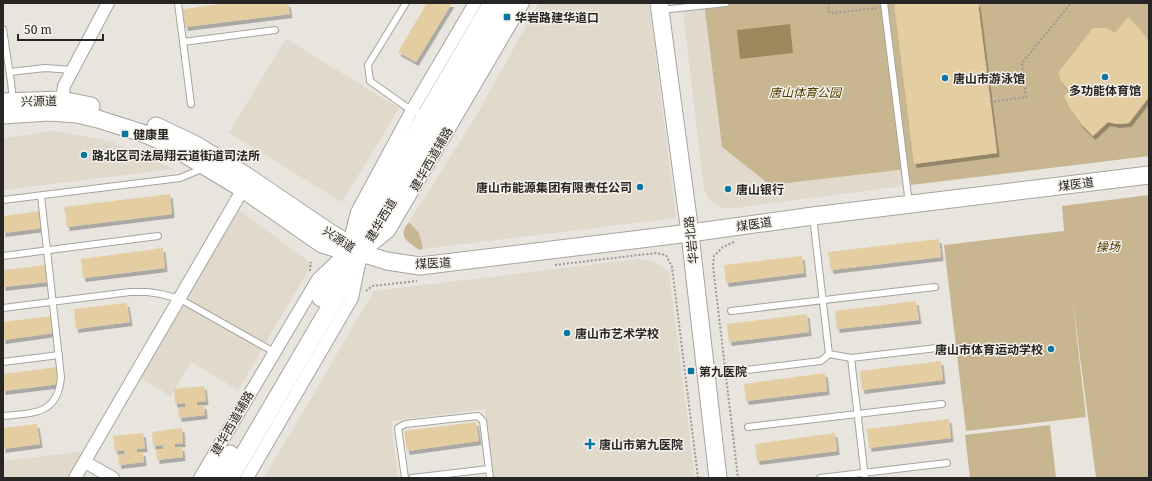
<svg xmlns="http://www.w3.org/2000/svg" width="1152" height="481" viewBox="0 0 1152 481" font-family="'Noto Serif','Noto Sans SC',serif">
<defs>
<filter id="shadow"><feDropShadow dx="2.5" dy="4" stdDeviation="0" flood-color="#0004"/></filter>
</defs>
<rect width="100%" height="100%" fill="#e8e5de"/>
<!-- built -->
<g fill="#e0d9cc">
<polygon points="539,3 649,3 676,218 423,249 419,233 409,222 475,118"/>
<polygon points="682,3 704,3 722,147 770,185 908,169 910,185 736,208 722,208 709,200 704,190"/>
<polygon points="286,39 399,108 342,202 229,133"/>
<polygon points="53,131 110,141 174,169 3,190 3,138"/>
<polygon points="239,210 312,264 238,390 191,362 171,396 135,375"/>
<polygon points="638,259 653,261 669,272 695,478 494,478 485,409 391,421 398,478 264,478 374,291"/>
<polygon points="87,451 71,478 3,478 3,461"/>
</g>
<!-- green -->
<g fill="#c8b691">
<polygon points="704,3 1149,3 1149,156 911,185 908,169 770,185 722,147"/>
<polygon points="1149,195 1149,478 1096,478 1072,296 1086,417 966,431 944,245 1064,231 1062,206"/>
<path d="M 409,222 L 419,233 L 423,249 L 419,250 C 407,241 397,236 409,222 Z"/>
<polygon points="1050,425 1056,478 970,478 965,435"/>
</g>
<!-- water -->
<polygon fill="#9e885d" points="790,24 793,53 740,59 737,30"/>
<!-- building -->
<g fill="#e4cda0" filter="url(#shadow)">
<polygon points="228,3 288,3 290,14 185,27 183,9"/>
<polygon points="427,3 452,3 416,62 398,52"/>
<polygon points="894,3 978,3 997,153 914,164"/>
<polygon points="1128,17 1140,29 1149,41 1149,97 1129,123 1117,124 1108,122 1093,136 1081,124 1071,110 1064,96 1069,91 1062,82 1058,73 1093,28 1106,28 1115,33"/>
<polygon points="170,194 172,214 67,227 64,207"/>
<polygon points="40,211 43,228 3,233 3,216"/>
<polygon points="939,239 941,257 831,270 828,252"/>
<polygon points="163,248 165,268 83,278 81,259"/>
<polygon points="802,256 804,273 726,283 724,265"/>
<polygon points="46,265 48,282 3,287 3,270"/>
<polygon points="916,301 919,320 837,329 835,311"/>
<polygon points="127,303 130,322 76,329 74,309"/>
<polygon points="807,314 809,332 729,342 727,324"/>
<polygon points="52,316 54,333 3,340 3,322"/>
<polygon points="941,361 943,380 862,390 860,371"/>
<polygon points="58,367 60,384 3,391 3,374"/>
<polygon points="825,373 827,391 746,401 744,384"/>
<polygon points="204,386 206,401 197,402 197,405 204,405 205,415 179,418 178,408 185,407 185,403 175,404 174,389"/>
<polygon points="949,419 951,438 869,448 867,429"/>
<polygon points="476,422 479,441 407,451 404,431"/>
<polygon points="37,424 40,444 3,449 3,428"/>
<polygon points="182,428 183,443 175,444 175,447 182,447 183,457 157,460 156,450 163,449 163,445 153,446 152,432"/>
<polygon points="143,433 145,448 137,449 137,452 143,452 144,462 119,465 118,455 125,454 124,450 115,451 113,436"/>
<polygon points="835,433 837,451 757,461 755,444"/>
</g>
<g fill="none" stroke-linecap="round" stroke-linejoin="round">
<defs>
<g id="lane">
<polyline points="178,3 191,104"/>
<polyline points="406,3 368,65 370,81 405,106 425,117"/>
<polyline points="884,3 909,204"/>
<polyline points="661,10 726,3"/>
<polyline points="3,29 11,82 13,101"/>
<polyline points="183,42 275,30"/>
<polyline points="10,72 45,68 72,70"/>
<polyline points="3,200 180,178 204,168"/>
<polyline points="813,217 829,354 851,358 865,478"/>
<polyline points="3,256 158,236"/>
<polyline points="3,308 130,292 147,292 161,294 180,299 274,352"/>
<polyline points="731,311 935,287"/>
<polyline points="851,358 937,348"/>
<polyline points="3,362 59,355"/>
<polyline points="738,371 821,361 829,354"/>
<path d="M 3,416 C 33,413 58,415 61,377 L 41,196"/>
<polyline points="748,427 942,404"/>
<polyline points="405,478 398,428 405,424 478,416 483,421 490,478"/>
<polyline points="412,478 489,469"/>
<polyline points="820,478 947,463"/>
</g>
<g id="street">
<polyline points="62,100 64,86 108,3"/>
<polyline points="351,236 357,212 412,110 475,3"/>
<polyline points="368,248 389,231 523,3"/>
<polyline points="85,462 113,478"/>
<polyline points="75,478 243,189"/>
<polyline points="200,478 318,279 338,260"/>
<polyline points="247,478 352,298 359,264"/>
</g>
<g id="secondary">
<polyline points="659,3 690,233 692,252 718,478"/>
<polyline points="3,102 62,100 91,106"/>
<polyline points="3,115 49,112 77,114 98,119 145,134 168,144 243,189 322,244 347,252 361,253 387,261 420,266 690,233 813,216 1149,175"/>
<polyline points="156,126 196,145 245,175 329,232 355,248"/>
<polyline points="321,298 347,252 349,244 366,218 492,3"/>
<polyline points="216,478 230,454"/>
<polyline points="230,478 508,3"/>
</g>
</defs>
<!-- lane casing -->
<use href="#lane" stroke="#a7a49d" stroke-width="8"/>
<!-- street casing -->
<use href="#street" stroke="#a7a49d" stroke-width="14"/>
<!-- secondary casing -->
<use href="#secondary" stroke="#a7a49d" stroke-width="19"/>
<!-- path -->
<g stroke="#9b9893" stroke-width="2" stroke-dasharray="2 2" stroke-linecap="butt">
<polyline points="829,3 828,11 833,13 877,8"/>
<polyline points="990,102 1026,97 1022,63 1071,3"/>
<polyline points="734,242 723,247 714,256 713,266 738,478"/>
<polyline points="555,265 656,253 666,255 672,267 698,478"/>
<polyline points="310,271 311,262"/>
<polyline points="366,291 372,286 417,281"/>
</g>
<!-- lane -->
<use href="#lane" stroke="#fff" stroke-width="6"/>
<!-- street -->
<use href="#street" stroke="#fff" stroke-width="12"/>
<!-- secondary -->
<use href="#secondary" stroke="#fff" stroke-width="17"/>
</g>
<!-- markers -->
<g fill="#0b75a1" stroke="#f5f2eb" stroke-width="1.5">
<rect x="503" y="13" width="8" height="8" rx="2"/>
<circle cx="1105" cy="77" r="4"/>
<circle cx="945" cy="78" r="4"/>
<rect x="121" y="130" width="8" height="8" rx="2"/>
<circle cx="84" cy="155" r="4"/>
<circle cx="640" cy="187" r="4"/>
<circle cx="728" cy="189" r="4"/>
<circle cx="567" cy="333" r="4"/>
<circle cx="1051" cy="349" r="4"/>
<rect x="687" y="367" width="8" height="8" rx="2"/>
<path d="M588 438h4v4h4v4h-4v4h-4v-4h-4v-4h4z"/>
</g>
<g text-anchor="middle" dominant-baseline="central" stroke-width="3" stroke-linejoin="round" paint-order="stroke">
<!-- poi labels -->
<g font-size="12" font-weight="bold" fill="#282624" stroke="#f5f2eb" text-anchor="start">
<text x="515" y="17">华岩路建华道口</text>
<text x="953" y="78">唐山市游泳馆</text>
<text x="1105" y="90" text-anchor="middle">多功能体育馆</text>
<text x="133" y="134">健康里</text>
<text x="92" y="155">路北区司法局翔云道街道司法所</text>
<text x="632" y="187" text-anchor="end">唐山市能源集团有限责任公司</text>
<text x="736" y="189">唐山银行</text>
<text x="575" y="333">唐山市艺术学校</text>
<text x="1043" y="349" text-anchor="end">唐山市体育运动学校</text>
<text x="699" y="371">第九医院</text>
<text x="599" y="444">唐山市第九医院</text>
</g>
<!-- park labels -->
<g font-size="12" font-style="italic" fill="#523b00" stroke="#f5f2eb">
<text x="805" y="92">唐山体育公园</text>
<text x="1108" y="246">操场</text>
</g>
<!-- street labels -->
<g font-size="12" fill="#282624" stroke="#f5f2eb">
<text transform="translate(39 101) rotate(-1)">兴源道</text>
<text transform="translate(431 159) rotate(-60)">建华西道辅路</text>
<text transform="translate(1076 184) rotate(-7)">煤医道</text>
<text transform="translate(381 220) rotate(-59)">建华西道</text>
<text transform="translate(754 224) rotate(-8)">煤医道</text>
<text transform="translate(339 239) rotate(33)">兴源道</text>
<text transform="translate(691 240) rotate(-96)">华岩北路</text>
<text transform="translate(433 263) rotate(-3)">煤医道</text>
<text transform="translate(232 423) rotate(-60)">建华西道辅路</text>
</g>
</g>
<!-- border -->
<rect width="1152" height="481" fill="none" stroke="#282624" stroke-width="8"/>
<!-- scale -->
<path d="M18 34v6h85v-6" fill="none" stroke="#282624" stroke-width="2"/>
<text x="24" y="34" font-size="12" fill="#282624" stroke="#f5f2eb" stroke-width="3" paint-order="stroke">50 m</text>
</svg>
